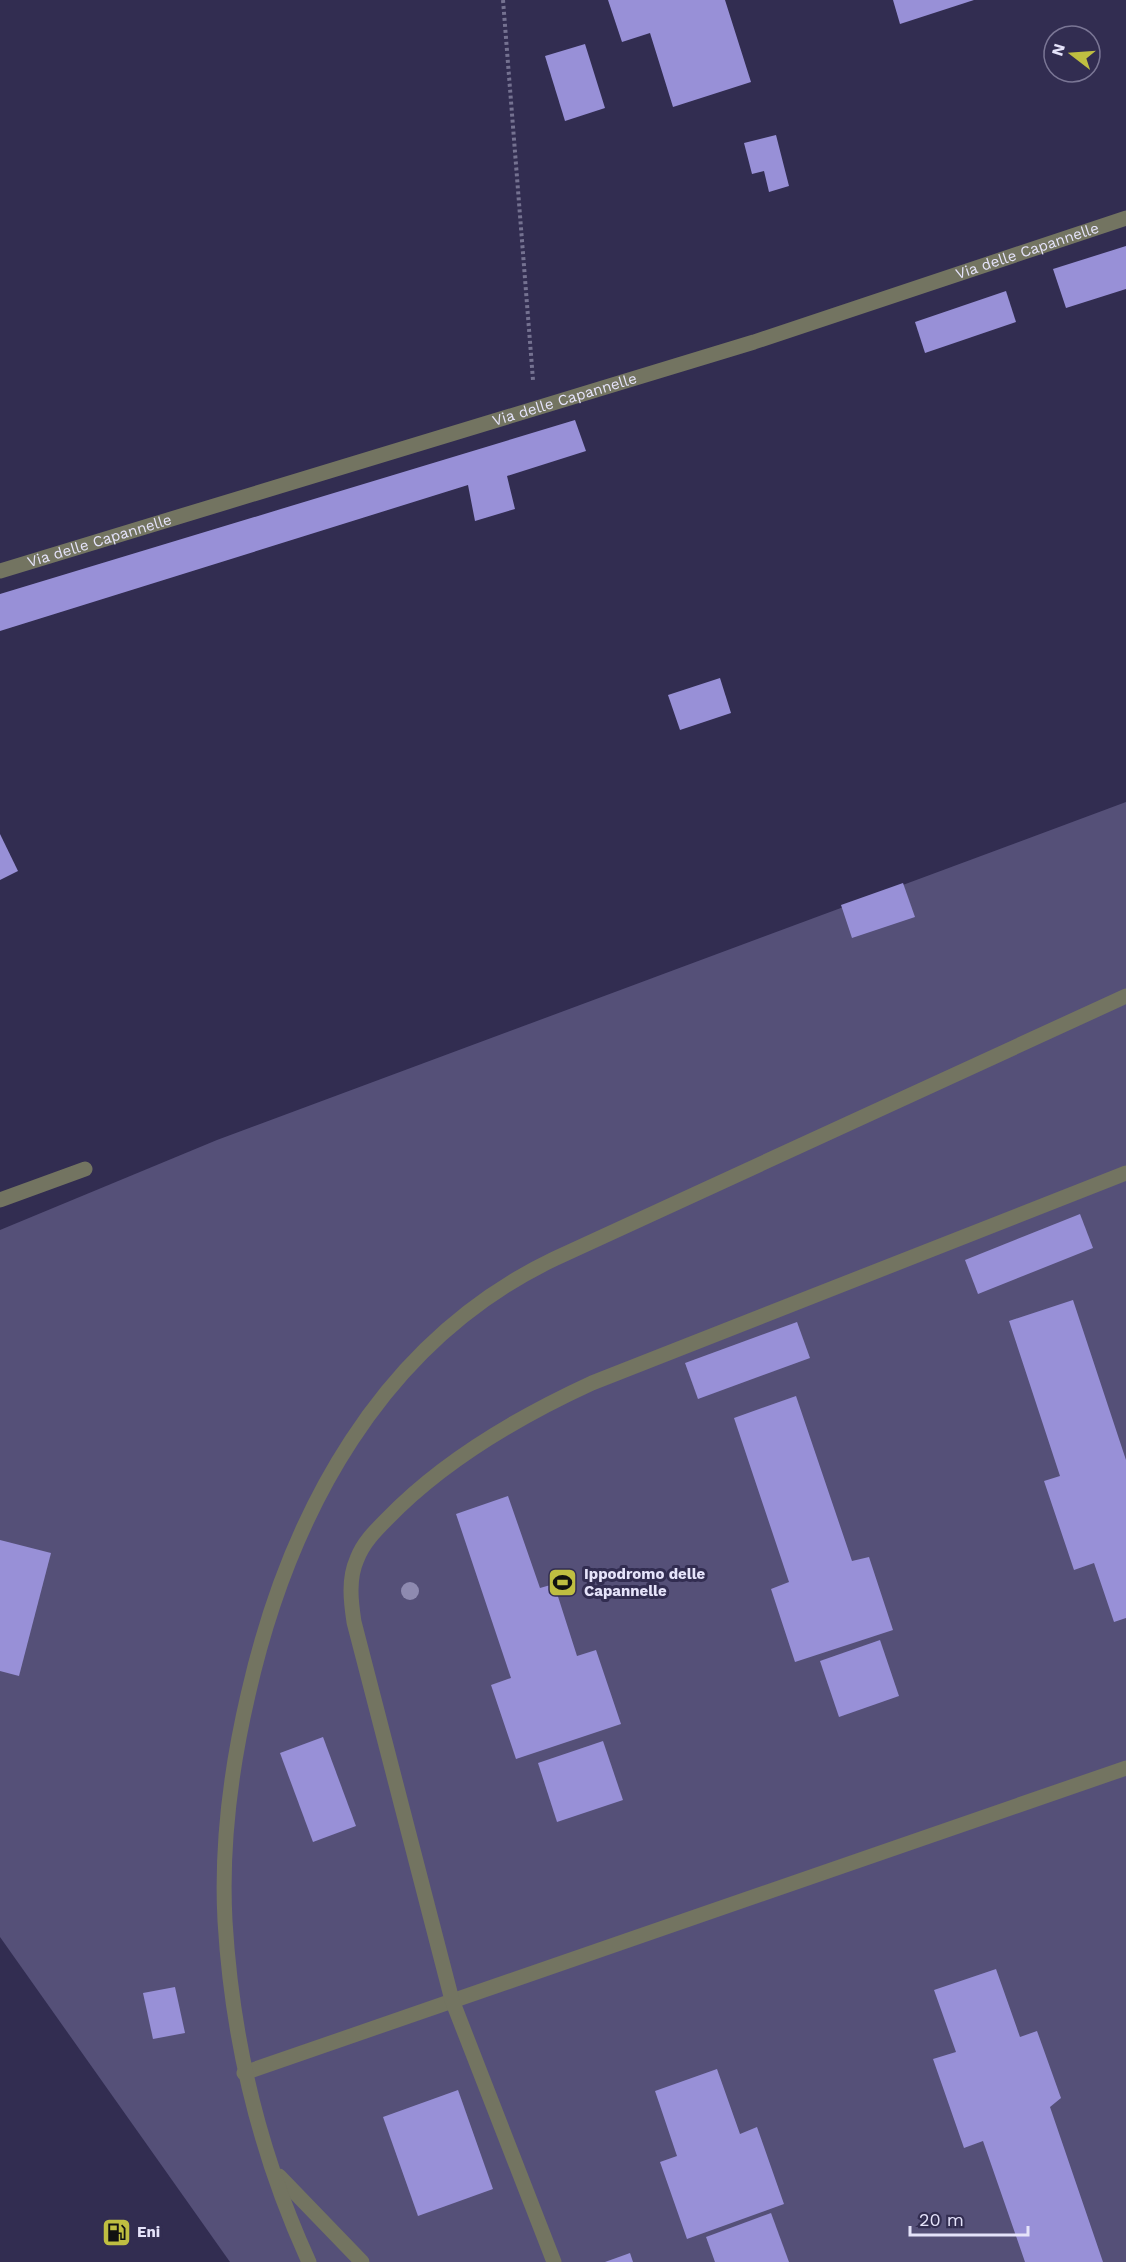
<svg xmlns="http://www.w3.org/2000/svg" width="1126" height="2262" viewBox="0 0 1126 2262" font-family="'Work Sans',sans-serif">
<rect width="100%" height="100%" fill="#322d51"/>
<!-- green -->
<polygon fill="#555078" points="1126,802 1126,2262 230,2262 0,1937 0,1230 217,1140"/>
<!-- building -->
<g fill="#9890d7">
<polygon points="608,0 725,0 751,82 673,107 650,33 622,42"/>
<polygon points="893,0 974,0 900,24"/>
<polygon points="585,44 605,108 565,121 545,56"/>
<polygon points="776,135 789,186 769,192 764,171 752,174 744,143"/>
<polygon points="1126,246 1126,289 1066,308 1053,269"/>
<polygon points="1006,291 1016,322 925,353 915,322"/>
<polygon points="575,420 586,451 507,476 515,509 475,521 468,485 0,631 0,594"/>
<polygon points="720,678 731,713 680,730 668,695"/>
<polygon points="0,834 18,871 0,880"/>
<polygon points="903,883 915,917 852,938 841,905"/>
<polygon points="1080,1214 1093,1248 978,1294 965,1260"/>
<polygon points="1073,1300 1126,1460 1126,1618 1114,1622 1094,1563 1074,1570 1044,1481 1060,1476 1009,1321"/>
<polygon points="797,1322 810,1358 698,1399 685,1363"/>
<polygon points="796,1396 852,1561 869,1557 893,1630 795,1662 771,1589 789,1582 734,1418"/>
<polygon points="508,1496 540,1588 554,1584 577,1656 596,1650 621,1724 516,1759 491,1685 511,1678 456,1514"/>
<polygon points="0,1540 51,1553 19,1676 0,1671"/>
<polygon points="880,1640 899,1696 839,1717 820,1661"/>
<polygon points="323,1737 356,1826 313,1842 280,1753"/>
<polygon points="603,1741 623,1800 557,1822 538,1763"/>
<polygon points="996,1969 1020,2037 1037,2031 1061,2098 1050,2107 1103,2262 1025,2262 983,2141 964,2148 933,2059 956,2052 934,1990"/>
<polygon points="175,1987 185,2033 153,2039 143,1993"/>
<polygon points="717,2069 740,2134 757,2127 784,2204 687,2239 660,2162 677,2156 655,2091"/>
<polygon points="458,2090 493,2189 418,2216 383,2117"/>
<polygon points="771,2213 789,2262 715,2262 706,2237"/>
<polygon points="630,2253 633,2262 605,2262"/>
</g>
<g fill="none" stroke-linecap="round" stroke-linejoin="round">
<!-- path -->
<polyline stroke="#757291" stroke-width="4" stroke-dasharray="3 3" stroke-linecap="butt" points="503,0 533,380"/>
<!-- minor -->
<g stroke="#737461" stroke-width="15">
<path id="s1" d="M 0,571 L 754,342 L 1126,218"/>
<polyline points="0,1200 85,1169"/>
<polyline points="244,2073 1126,1768"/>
<polyline points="279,2176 362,2262"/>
<path d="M 309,2262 C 260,2155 232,2039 225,1921 C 221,1846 231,1768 248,1695 C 289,1514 381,1342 554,1259 L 1126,996"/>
<path d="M 554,2262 L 452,2000 L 354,1622 C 351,1602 348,1579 357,1559 C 363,1543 375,1531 387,1519 C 444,1460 518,1417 592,1383 L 1126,1173"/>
</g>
</g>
<!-- trees -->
<circle fill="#8e8ab0" cx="410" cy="1591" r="9"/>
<!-- icons -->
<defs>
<symbol id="stadium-square" viewBox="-11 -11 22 22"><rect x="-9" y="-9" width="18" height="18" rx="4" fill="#bfbe41" stroke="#322d51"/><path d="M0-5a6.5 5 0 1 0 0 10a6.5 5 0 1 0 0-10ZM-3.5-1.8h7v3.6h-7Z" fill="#111"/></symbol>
<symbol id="fuel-square" viewBox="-11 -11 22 22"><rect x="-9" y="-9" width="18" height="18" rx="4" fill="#bfbe41" stroke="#322d51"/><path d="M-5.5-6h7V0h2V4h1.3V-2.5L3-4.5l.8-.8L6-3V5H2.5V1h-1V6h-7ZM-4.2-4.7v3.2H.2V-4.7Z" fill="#111"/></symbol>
</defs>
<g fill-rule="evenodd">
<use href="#stadium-square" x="546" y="1566" width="33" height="33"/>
<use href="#fuel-square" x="100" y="2216" width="33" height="33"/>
</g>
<g text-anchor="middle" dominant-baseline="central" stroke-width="6" stroke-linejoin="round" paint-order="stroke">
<!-- street labels -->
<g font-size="15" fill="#e5e3fa" stroke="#322d51">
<text stroke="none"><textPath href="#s1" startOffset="1076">Via delle Capannelle</textPath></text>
<text stroke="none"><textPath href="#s1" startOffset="590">Via delle Capannelle</textPath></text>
<text stroke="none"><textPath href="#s1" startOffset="104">Via delle Capannelle</textPath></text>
</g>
<!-- poi labels -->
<g font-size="15" font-weight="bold" fill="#e5e3fa" stroke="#322d51" text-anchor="start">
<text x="584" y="1574">Ippodromo delle<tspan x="584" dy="17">Capannelle</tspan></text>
<text x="137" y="2232">Eni</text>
</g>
</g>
<!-- north arrow -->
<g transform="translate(1072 54) rotate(287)"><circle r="28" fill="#322d51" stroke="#7a7695" stroke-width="1.5"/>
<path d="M0-4.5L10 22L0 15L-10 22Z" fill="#bfbe41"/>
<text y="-9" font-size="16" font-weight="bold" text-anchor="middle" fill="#e5e3fa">N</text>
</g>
<!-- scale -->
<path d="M910 2226v9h118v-9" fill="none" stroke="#e5e3fa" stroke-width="3"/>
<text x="919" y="2226" font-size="18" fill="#e5e3fa" stroke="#322d51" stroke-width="4.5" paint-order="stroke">20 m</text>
</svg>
